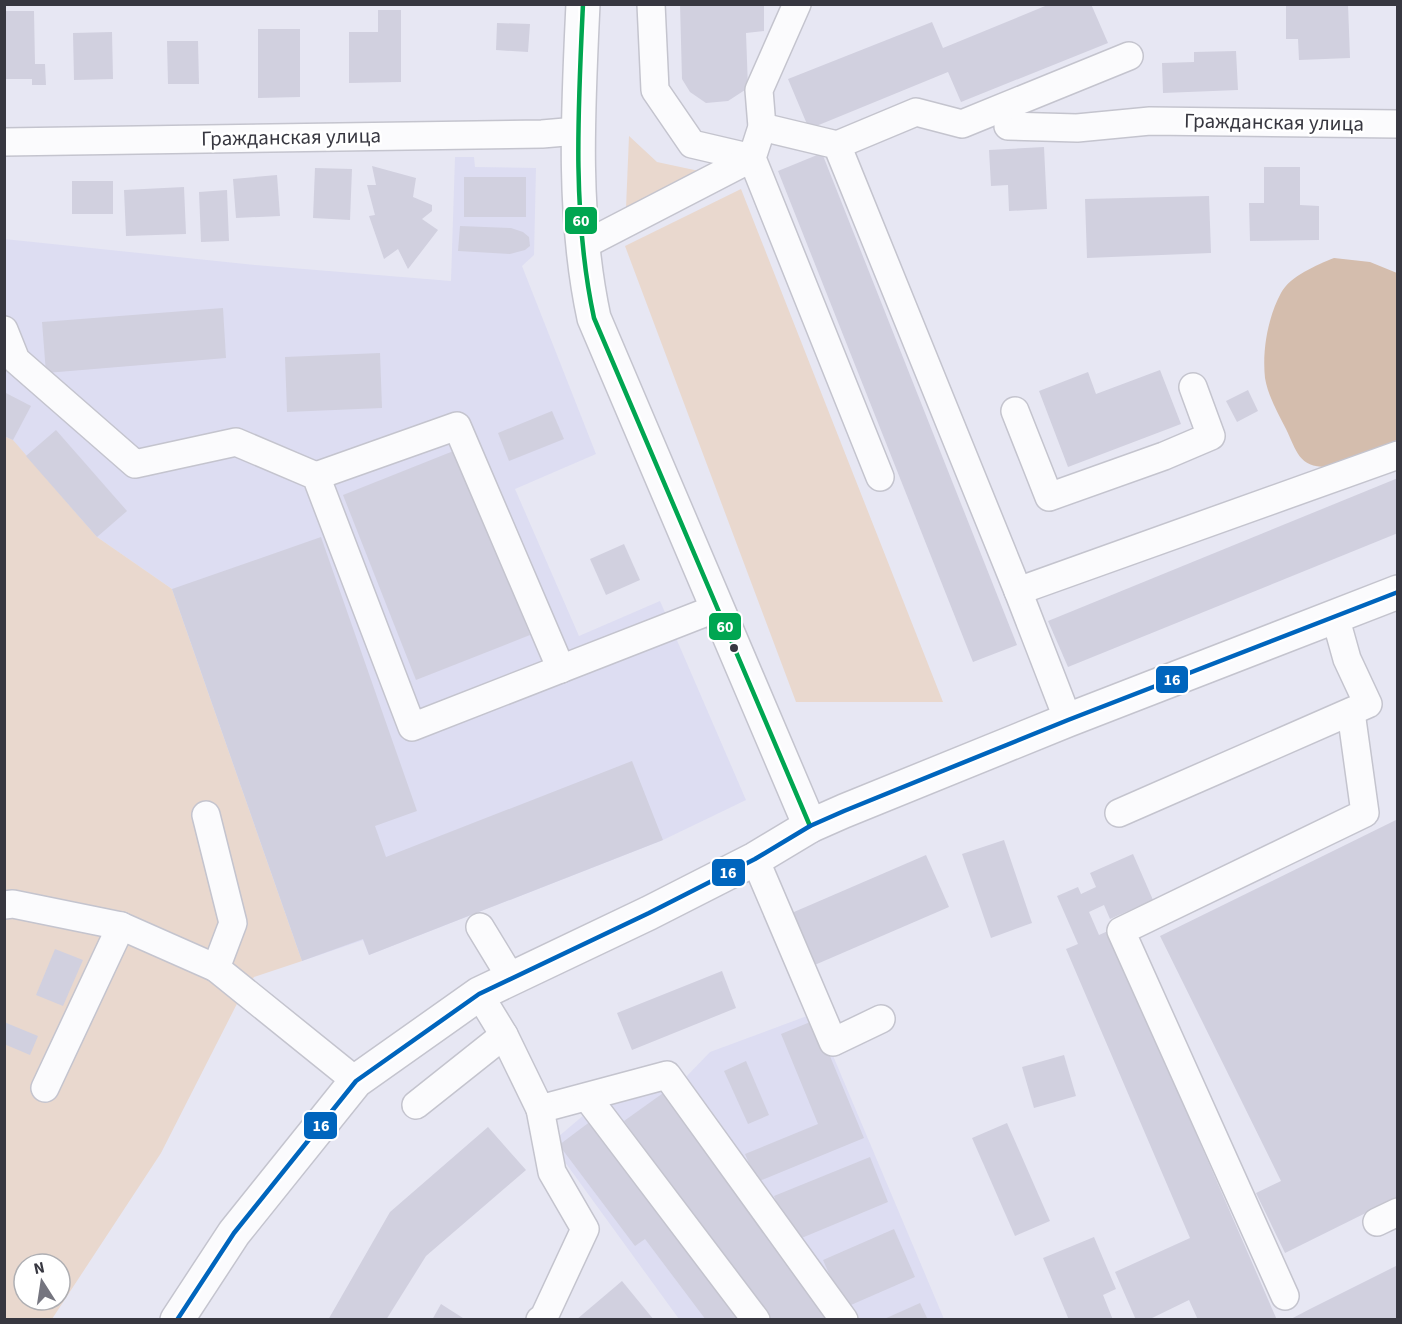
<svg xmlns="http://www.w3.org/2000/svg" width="1402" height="1324" viewBox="0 0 1402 1324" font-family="'Source Sans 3',sans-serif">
<rect width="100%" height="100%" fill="#e7e7f3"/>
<!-- built -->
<g fill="#ddddf2">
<polygon points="455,157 474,157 475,167 536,168 534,255 522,266 596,454 515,489 579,636 660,601 746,800 663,840 369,955 363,940 302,961 172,589 97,537 13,441 5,436 4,239 255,265 451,281"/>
<polygon points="815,1013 944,1319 679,1319 551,1143 599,1102 685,1078 710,1052"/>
</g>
<!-- green -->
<g fill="#e9d8ce" fill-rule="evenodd">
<polygon points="629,136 657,162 699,171 626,208"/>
<polygon points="741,189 943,702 796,702 625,246"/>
<path d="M 4,436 L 13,440 L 97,537 L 172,589 L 302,961 L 254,977 L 244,990 L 161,1153 L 52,1319 L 5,1319 ZM 24,1264 L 60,1264 L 60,1300 L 24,1300 Z"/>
</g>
<!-- forest -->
<path fill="#d4bdad" d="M 1334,258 L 1370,262 L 1397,273 L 1397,440 L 1329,467 C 1299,468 1297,452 1286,429 C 1278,413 1268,396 1265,378 C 1262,350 1268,317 1281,293 C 1290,276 1317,265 1334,258 Z"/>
<!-- building -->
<g fill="#d1d0df">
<polygon points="680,4 764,4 764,31 746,33 748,88 728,101 706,103 690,92 682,79"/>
<polygon points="1050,4 1091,4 1108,43 961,102 948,72 809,129 788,79 932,22 943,48"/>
<polygon points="1286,4 1348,4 1350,58 1299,60 1298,39 1286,39"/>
<polygon points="378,10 401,10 401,82 349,83 349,32 378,32"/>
<polygon points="4,11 34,11 35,64 45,64 46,85 32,85 32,79 4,79"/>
<polygon points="497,23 530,24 528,52 496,50"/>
<polygon points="258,29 300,29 300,97 258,98"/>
<polygon points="112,32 113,79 74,80 73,33"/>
<polygon points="167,41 198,41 199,84 168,84"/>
<polygon points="1236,51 1238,90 1163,93 1162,63 1194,62 1194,52"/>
<polygon points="1044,147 1047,209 1009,211 1008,185 991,186 989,150"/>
<polygon points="822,153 1017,645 973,662 778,171"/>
<polygon points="372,166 416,178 413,197 432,205 432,211 422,219 438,230 408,269 398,249 384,259 369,216 375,215 367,185 376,185"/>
<polygon points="1264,167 1300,167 1300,205 1319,206 1319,240 1250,241 1249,203 1264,203"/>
<polygon points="315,168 352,169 350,220 313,218"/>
<polygon points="277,175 280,216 236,218 233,179"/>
<rect x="464" y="177" width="62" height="40"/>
<rect x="72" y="181" width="41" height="33"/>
<polygon points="184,187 186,234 126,236 124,190"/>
<polygon points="227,190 229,241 201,242 199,192"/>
<polygon points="1209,196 1211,253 1087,258 1085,199"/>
<polygon points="460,226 511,228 523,232 529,237 530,246 525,250 510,254 458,251"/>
<polygon points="223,308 226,358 46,373 42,322"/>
<polygon points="380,353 382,408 287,412 285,357"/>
<polygon points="1160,370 1181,424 1068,467 1039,391 1088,372 1096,394"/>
<polygon points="1248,390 1258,411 1237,422 1226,401"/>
<polygon points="4,392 31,406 13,440 4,436"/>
<polygon points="552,411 564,439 509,461 498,433"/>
<polygon points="56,430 127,511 97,537 26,456"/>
<polygon points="456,450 530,635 416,680 343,495"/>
<polygon points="1398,478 1398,533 1068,667 1048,621"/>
<polygon points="321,537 417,811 375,826 386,857 632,761 663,840 369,955 363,939 302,961 172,589"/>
<polygon points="624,544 640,580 606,595 590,559"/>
<polygon points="1398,819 1398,1197 1285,1253 1256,1193 1281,1181 1160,936"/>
<polygon points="1004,840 1032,923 991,938 962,854"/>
<polygon points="1133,854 1153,900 1110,919 1104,905 1089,912 1099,935 1108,931 1277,1320 1198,1320 1189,1300 1148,1320 1136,1320 1115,1272 1190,1238 1066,949 1078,944 1057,896 1078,887 1081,894 1096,887 1090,873"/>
<polygon points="926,855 949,907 810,967 787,915"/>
<polygon points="55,949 83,960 63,1006 36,995"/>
<polygon points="722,971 736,1008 632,1050 617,1013"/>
<polygon points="815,1020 864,1138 757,1182 745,1154 818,1124 781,1034"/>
<polygon points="4,1022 38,1036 30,1055 4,1044"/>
<polygon points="1064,1055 1076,1096 1034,1108 1022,1067"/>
<polygon points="746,1061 769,1115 748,1124 724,1071"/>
<polygon points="666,1091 831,1320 768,1320 624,1121"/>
<polygon points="591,1121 739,1320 706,1320 645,1239 635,1246 559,1145"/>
<polygon points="1007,1123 1050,1221 1015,1236 972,1138"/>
<polygon points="488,1127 526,1170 426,1256 386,1320 328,1320 390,1212"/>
<polygon points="870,1157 888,1202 792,1242 774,1196"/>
<polygon points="894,1229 915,1277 844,1308 823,1260"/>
<polygon points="1094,1237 1116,1289 1103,1295 1113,1320 1069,1320 1043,1258"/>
<polygon points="1398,1265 1398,1320 1289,1320 1310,1309"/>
<polygon points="622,1281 654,1320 576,1320"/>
<polygon points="920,1303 928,1320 882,1320"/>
<polygon points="441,1304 466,1320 432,1320"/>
</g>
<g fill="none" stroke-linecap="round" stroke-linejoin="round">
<defs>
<g id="minor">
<polyline points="651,4 655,90 692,144 752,158"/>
<polyline points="797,4 759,90 762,127 752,158 880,477"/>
<polyline points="1008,126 1077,128 1150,121 1398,124"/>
<polyline points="762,127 837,145 1018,591 1068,720"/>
<polyline points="4,142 542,134 577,131"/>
<polyline points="837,145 916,112 962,124 1129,56"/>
<polyline points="584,245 752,158"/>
<polyline points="4,330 16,360 135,464 236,442 316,476 412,727 717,608"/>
<polyline points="1015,411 1049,497 1164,456 1211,436 1193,387"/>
<polyline points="316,476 457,426 561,669"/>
<polyline points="1018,591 1398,455"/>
<polyline points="1119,813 1368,704 1347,659 1335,616"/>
<polyline points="206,815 233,923 216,968"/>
<polyline points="755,859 833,1042 881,1019"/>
<polyline points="4,905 13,904 121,926 216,968 356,1081"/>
<polyline points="480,927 511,978"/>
<polyline points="479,994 504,1035 540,1109 667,1075 844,1320"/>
<polyline points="45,1088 121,926"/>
<polyline points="587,1097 756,1320"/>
<polyline points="416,1105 504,1035"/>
<polyline points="540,1109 552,1172 585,1229 544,1317 540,1320"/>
<polyline points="1377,1222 1398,1212"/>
<polyline points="1285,1296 1121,931 1365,813 1351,712"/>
</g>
<g id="major">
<path d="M 583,4 C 578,109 572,216 594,318 L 810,826"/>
<polyline points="177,1320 234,1233 356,1081 479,994 649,913 755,859 810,826 844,811 1068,720 1398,592"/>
</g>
</defs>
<!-- minor casing -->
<use href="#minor" stroke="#c4c4ce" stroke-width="30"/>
<!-- major casing -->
<use href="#major" stroke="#c4c4ce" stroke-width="36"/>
<!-- minor -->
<use href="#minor" stroke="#fbfbfd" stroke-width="27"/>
<!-- major -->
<use href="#major" stroke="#fbfbfd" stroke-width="33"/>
<defs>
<path id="bus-1" d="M 583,4 C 578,109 572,216 594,318 L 810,826"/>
<polyline id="bus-2" points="177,1320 234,1233 356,1081 479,994 649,913 755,859 810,826 844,811 1068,720 1398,592"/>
</defs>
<!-- bus-1 casing -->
<use href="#bus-1" stroke="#fff" stroke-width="9"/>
<!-- bus-2 casing -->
<use href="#bus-2" stroke="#fff" stroke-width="9"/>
<!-- bus-1 -->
<use href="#bus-1" stroke="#00a651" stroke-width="4.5"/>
<!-- bus-2 -->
<use href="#bus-2" stroke="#0065bd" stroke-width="4.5"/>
</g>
<!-- markers -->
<circle fill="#373740" stroke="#fff" stroke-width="2" cx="734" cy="648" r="5"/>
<g text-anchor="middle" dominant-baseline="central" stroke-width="5" stroke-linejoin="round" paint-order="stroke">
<!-- street labels -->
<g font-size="21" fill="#373740" stroke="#fff">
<text transform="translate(1274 122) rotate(1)">Гражданская улица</text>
<text transform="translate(291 137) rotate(-1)">Гражданская улица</text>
</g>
</g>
<g stroke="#fff" stroke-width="2">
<rect x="564" y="206" width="34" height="29" rx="6" fill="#00a651"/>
<rect x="708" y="612" width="34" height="29" rx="6" fill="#00a651"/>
<rect x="1155" y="665" width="34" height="29" rx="6" fill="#0065bd"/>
<rect x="711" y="858" width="35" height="29" rx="6" fill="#0065bd"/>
<rect x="303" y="1111" width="35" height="29" rx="6" fill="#0065bd"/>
</g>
<g font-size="16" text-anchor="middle" font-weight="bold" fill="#fff">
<text x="581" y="226">60</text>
<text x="725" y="632">60</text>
<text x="1172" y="685">16</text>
<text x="728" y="878">16</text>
<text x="321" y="1131">16</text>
</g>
<!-- border -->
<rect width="1402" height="1324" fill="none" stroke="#373740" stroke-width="12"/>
<!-- north arrow -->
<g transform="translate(42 1282) rotate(348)"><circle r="28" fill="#ffffff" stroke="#afafb3" stroke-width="1.5"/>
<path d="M0-4.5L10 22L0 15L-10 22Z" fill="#75757f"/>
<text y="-9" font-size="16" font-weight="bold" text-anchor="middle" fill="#373740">N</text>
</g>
</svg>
